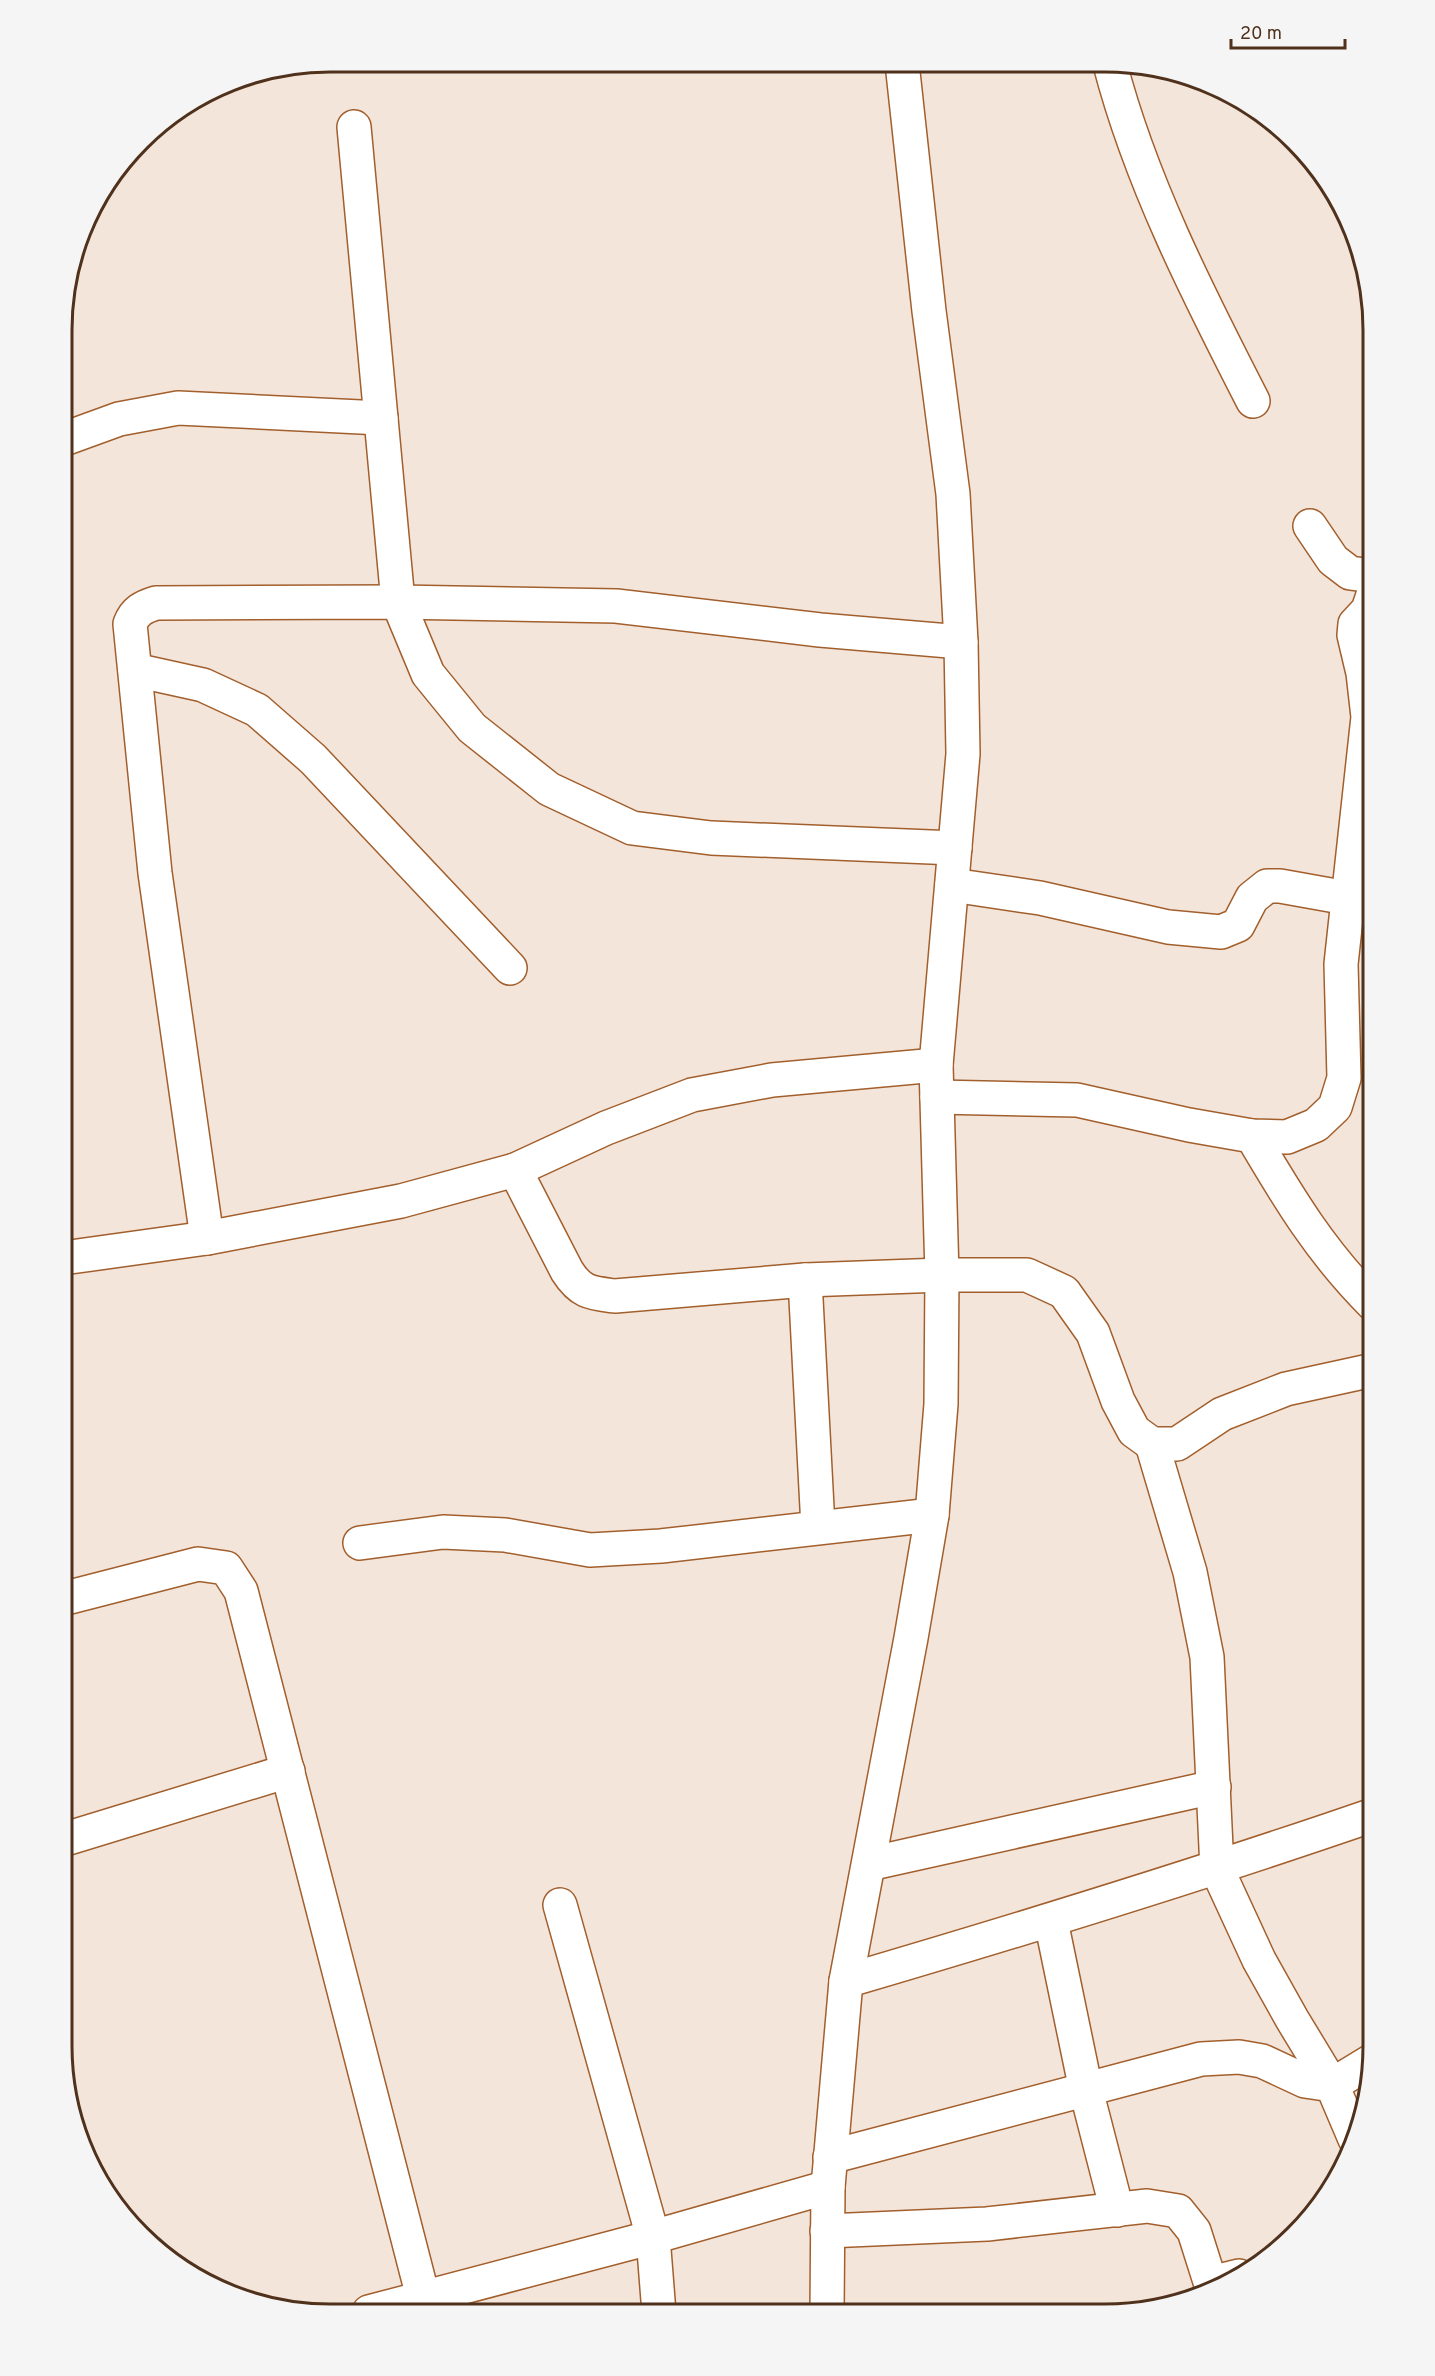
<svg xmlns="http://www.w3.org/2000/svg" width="1435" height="2376" viewBox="0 0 1435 2376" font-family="Overpass,sans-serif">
<rect width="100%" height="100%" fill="#f4e5db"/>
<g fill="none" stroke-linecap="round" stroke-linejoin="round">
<defs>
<g id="minor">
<path d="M 1110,64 C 1140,180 1198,294 1253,401"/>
<polyline points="354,127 398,602 428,674 472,728 549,789 632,828 711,838 955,848"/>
<polyline points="64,439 119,419 178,408 381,418"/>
<polyline points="1310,526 1333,560 1350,573 1373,576"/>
<polyline points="135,670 203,685 257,710 313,759 510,968"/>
<polyline points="952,885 1040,898 1168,927 1221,932 1238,925 1252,898 1267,886 1280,886 1347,898"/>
<polyline points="937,1097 1077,1100 1189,1125 1252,1136 1287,1137 1316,1125 1335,1107 1344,1078 1341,964 1368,717 1363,673 1354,635 1355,624 1368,610 1373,595"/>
<path d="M 1252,1136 C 1289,1199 1321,1252 1373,1304"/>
<path d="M 515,1170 L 567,1271 C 581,1293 591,1293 615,1296 L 805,1280 L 942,1275 L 1027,1275 L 1064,1292 L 1093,1333 L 1118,1401 L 1134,1431 L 1152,1444 L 1177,1444 L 1222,1414 L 1286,1389 L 1373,1370"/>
<path d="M 207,1238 L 155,873 L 130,624 C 135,611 143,607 156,603 L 398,602 L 616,606 L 820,630 L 961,642"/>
<polyline points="63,1258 207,1238 401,1201 515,1170 606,1128 692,1095 772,1080 936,1065"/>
<polyline points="805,1280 818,1527"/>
<polyline points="1152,1444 1190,1572 1207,1657 1217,1869 1259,1960 1292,2019 1332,2085 1355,2139"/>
<polyline points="360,1543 443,1532 505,1535 590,1550 661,1546 932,1515"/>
<polyline points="62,1599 198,1564 226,1568 241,1591 423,2297"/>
<polyline points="62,1840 288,1771"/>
<polyline points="869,1864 1214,1787"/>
<polyline points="560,1905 653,2237 659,2313"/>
<polyline points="1051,1921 1086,2090 1117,2210"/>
<path d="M 846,1981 C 1023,1929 1199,1875 1373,1815"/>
<polyline points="830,2157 1201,2059 1239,2057 1262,2061 1305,2081 1332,2085 1373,2060"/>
<polyline points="827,2231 987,2224 1147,2206 1178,2211 1194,2231 1213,2291"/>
<polyline points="1211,2283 1239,2276"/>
<polyline points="369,2312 653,2237 828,2187"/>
<polyline points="827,2314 828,2187 846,1981 911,1638 932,1515 941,1404 942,1275 936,1065 963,754 961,642 953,494 929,311 902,63"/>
</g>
</defs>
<!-- minor casing -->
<use href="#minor" stroke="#a25f2c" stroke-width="36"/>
<!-- minor -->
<use href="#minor" stroke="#fff" stroke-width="33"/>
</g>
<!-- crop -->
<path d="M0 0H1435V2376H0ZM330 72H1105A258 258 0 0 1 1363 330V2046A258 258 0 0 1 1105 2304H330A258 258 0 0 1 72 2046V330A258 258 0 0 1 330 72Z" fill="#f5f5f5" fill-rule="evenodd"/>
<path fill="none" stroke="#4f311c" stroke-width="3" d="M330 72H1105A258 258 0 0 1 1363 330V2046A258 258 0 0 1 1105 2304H330A258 258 0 0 1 72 2046V330A258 258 0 0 1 330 72Z"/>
<!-- scale -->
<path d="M1231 39v9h114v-9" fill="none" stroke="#4f311c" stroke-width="3"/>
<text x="1240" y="39" font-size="18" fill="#4f311c" stroke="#f5f5f5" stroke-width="4.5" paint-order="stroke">20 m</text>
</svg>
